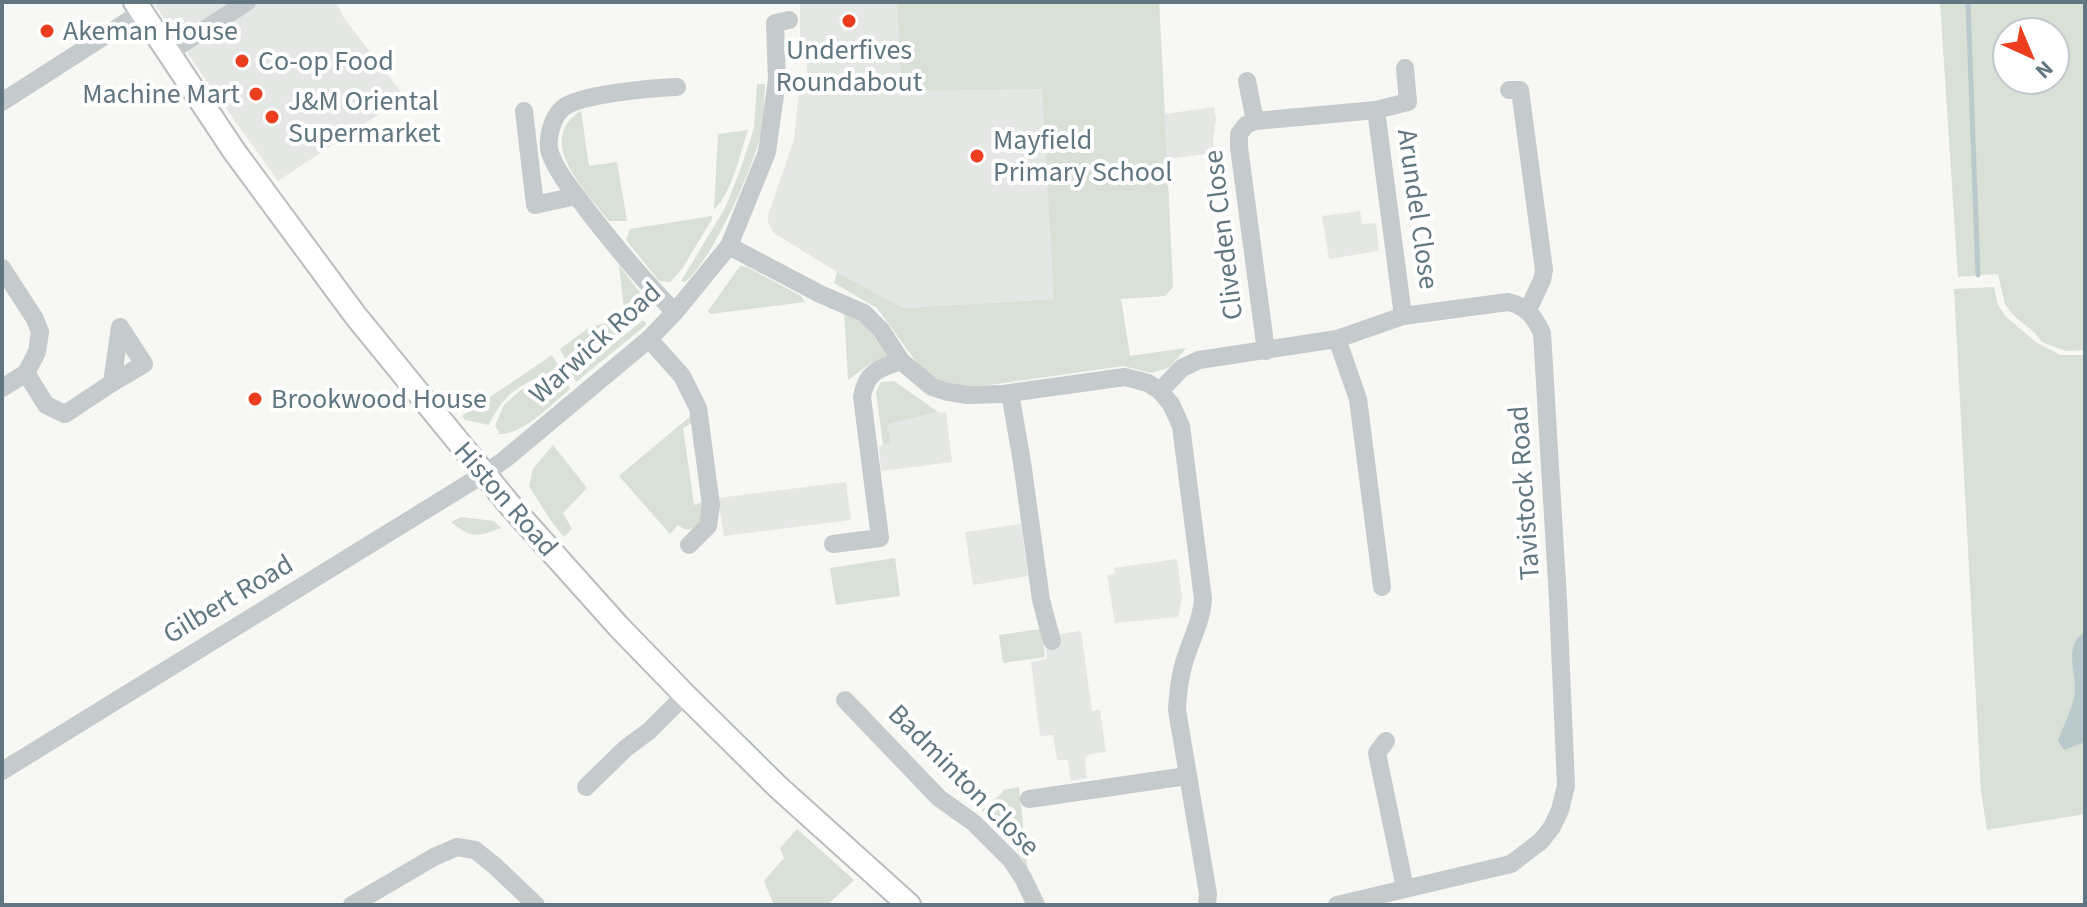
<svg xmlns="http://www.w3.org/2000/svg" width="2087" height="907" viewBox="0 0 2087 907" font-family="'Source Sans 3',sans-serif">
<rect width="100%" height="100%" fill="#f7f7f4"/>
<!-- built -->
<g fill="#e5e7e5">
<polygon points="153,2 336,2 344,18 405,97 278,181 203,76"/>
<polygon points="800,2 1159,2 1165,114 1214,107 1216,119 1213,140 1214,153 1167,159 1173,287 1165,296 1054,299 903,308 837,272 774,233 768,222 768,215 794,140 800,82 807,72 806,58 800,51"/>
<polygon points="1360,211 1362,224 1376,223 1379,251 1329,259 1322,216"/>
<polygon points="938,412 946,412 952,462 881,471 879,446 891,443 888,424"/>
<polygon points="846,482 851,520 724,536 718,498"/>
<polygon points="1021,524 1028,576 973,585 965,532"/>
<polygon points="1177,559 1182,598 1178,617 1115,623 1107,575 1115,574 1114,568"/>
<polygon points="1081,631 1092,711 1100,710 1106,752 1090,754 1085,758 1087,778 1071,781 1068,760 1057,760 1053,735 1040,736 1031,662 1047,659 1044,636"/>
</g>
<!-- green -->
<g fill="#d9e0d5" fill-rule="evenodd">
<polygon points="897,2 1159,2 1173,287 1165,296 1121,299 1130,356 1186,348 1170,367 1151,373 1123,366 989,385 963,386 946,384 935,378 920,367 877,308 834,283 837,272 903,308 1054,299 1042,89 902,91"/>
<path d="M 1940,2 L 2085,2 L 2085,350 L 2066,351 L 2042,342 L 2035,333 L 2013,315 L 2005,304 L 1998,274 L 1958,277 ZM 2007,32 L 2055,32 L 2055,80 L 2007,80 Z"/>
<path d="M 757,84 L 765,84 C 764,100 764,118 761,134 C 752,170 713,259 685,282 L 681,281 L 725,208 L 741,168 L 754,128 Z"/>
<path d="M 581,111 L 589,166 L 617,162 L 627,221 L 609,221 C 587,192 533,140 581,111 Z"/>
<path d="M 748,130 C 739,156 733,190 714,210 L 718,134 Z"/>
<polygon points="712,216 712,219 682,269 670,282 659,281 626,240 630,229"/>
<polygon points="619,265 650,306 650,308 626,327"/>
<polygon points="740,266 747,267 801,296 805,302 710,314 708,311"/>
<polygon points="1994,287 1998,305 2005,316 2037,343 2060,355 2085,355 2085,814 1987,830 1981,792 1954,289"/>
<polygon points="844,312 866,325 888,358 871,363 848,380"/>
<polygon points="622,319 623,330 586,358 568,364 560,349 590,327"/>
<polygon points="642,321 645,321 646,325 576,382 571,370 592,361"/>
<path d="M 552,355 L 560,368 C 526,382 504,390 489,425 L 465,420 L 462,416 Z"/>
<path d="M 563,374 L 570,389 C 552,404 522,436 498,434 L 499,432 L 495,426 L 504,405 L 521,390 L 532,384 Z"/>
<polygon points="894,381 938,412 888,424 891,443 883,445 876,392 881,382"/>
<path d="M 693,414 L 694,422 L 683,428 L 694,505 L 704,501 L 703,522 C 693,529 688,533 678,525 L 670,534 L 619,476 Z"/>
<polygon points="553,445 587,488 563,513 572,529 564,537 551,521 529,486 533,469"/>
<path d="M 461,517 L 494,521 L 501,528 C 476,537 472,539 451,522 Z"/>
<polygon points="895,558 900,596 836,605 830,568"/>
<polygon points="1041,629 1045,657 1003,663 999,635"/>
<polygon points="1019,787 1028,871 1016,848 982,810 1003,792 1003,790"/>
<polygon points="797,829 854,880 827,905 774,905 764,881 784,858 780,848"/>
</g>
<!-- water -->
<path fill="#bac9cb" d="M 2085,632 L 2085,742 L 2064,750 L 2058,741 C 2063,727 2070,713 2074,698 C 2079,678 2061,645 2085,632 Z"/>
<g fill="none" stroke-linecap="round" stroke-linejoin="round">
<!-- stream -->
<polyline stroke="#bac9cb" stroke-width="5" points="1968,2 1978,275"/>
<defs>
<polyline id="major" points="135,2 234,151 355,315 509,504 619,627 685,695 778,787 909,905"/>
</defs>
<!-- major casing -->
<use href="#major" stroke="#b8bdc0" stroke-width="26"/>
<!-- minor -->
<g stroke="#c5cacc" stroke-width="18">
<polyline points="168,53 247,2"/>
<polyline points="1247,81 1255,121"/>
<polyline points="1509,90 1520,90 1544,270 1542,280 1528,310"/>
<polyline points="2,102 142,12"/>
<polyline points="1376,110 1403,316"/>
<polyline points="524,111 535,205 576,196"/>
<path d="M 729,246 L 820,294 L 864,313 L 881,330 L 901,361 L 932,387 L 948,392 L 968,395 L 1003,394 L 1125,377 L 1148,383 L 1160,391 L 1171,404 L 1181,426 L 1203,599 C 1202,619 1193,635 1187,654 C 1180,672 1178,690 1177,710 L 1208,894 L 1207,905"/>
<polyline points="2,268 35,319 40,332 37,352 26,373 2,388"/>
<path d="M 675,312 C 643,281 615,246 587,210 C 574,192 558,175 550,153 C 546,140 552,117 563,108 C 579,94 654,88 677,87"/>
<polyline points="649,339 682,376 698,408 711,505 708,526 689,545"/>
<polyline points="1337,339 1358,399 1382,587"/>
<polyline points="1266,351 1239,147 1239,134 1246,125 1255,121 1376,110 1408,102 1405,68"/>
<polyline points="26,373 46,405 65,414 112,383 120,327 144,364 112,383"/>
<path d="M 1160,391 L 1182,368 L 1199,360 L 1337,339 L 1403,316 L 1508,302 C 1526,306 1534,316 1542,333 L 1558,600 L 1566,786 L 1560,810 L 1552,827 L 1541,841 L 1511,864 L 1337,905"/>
<polyline points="1010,393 1022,462 1041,600 1052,641"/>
<path d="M 833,544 L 880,538 L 862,397 C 866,372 879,368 901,361"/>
<polyline points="845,700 939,798 974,823 1011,860 1023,878 1036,905"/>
<polyline points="1386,741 1377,753 1405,888"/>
<polyline points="2,771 484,474 504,460 649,339 675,312 729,246 767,152 777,80 775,23 789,20"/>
<polyline points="586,787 626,748 649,731 685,695"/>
<polyline points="1029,799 1187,776"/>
<polyline points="352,905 434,857 457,847 475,850 495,866 536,905"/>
</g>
<!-- major -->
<use href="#major" stroke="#fff" stroke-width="22"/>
</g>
<!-- markers -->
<g fill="#ed3d1f" stroke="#fff" stroke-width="3">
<circle cx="849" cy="21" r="8"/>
<circle cx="47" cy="31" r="8"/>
<circle cx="242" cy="61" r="8"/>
<circle cx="256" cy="94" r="8"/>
<circle cx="272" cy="117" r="8"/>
<circle cx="977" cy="156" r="8"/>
<circle cx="255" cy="399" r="8"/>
</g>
<g text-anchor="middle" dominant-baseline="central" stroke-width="8" stroke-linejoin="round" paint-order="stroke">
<!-- poi labels -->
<g font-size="28" fill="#617681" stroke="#fff" text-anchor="start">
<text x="63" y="31">Akeman House</text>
<text x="849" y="50" text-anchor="middle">Underfives<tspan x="849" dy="32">Roundabout</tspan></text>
<text x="258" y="61">Co-op Food</text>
<text x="240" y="94" text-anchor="end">Machine Mart</text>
<text x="288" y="101">J&amp;M Oriental<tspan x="288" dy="32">Supermarket</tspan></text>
<text x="993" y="140">Mayfield<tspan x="993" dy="32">Primary School</tspan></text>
<text x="271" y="399">Brookwood House</text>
</g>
<!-- street labels -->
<g font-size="28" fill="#617681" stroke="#fff">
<text transform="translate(1418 209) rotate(82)">Arundel Close</text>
<text transform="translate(1223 235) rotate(-97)">Cliveden Close</text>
<text transform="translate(595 343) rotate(-42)">Warwick Road</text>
<text transform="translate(1524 493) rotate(-94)">Tavistock Road</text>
<text transform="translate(506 499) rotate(49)">Histon Road</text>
<text transform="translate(228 599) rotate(-31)">Gilbert Road</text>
<text transform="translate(964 780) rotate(45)">Badminton Close</text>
</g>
</g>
<!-- border -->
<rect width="2087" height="907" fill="none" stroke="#617681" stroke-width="8"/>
<!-- north arrow -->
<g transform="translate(2031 56) rotate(136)"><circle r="38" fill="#ffffff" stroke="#c0c8cd" stroke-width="2"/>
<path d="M0-6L14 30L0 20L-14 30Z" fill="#ed3d1f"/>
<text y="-12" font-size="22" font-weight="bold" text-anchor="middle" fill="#617681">N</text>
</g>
</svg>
